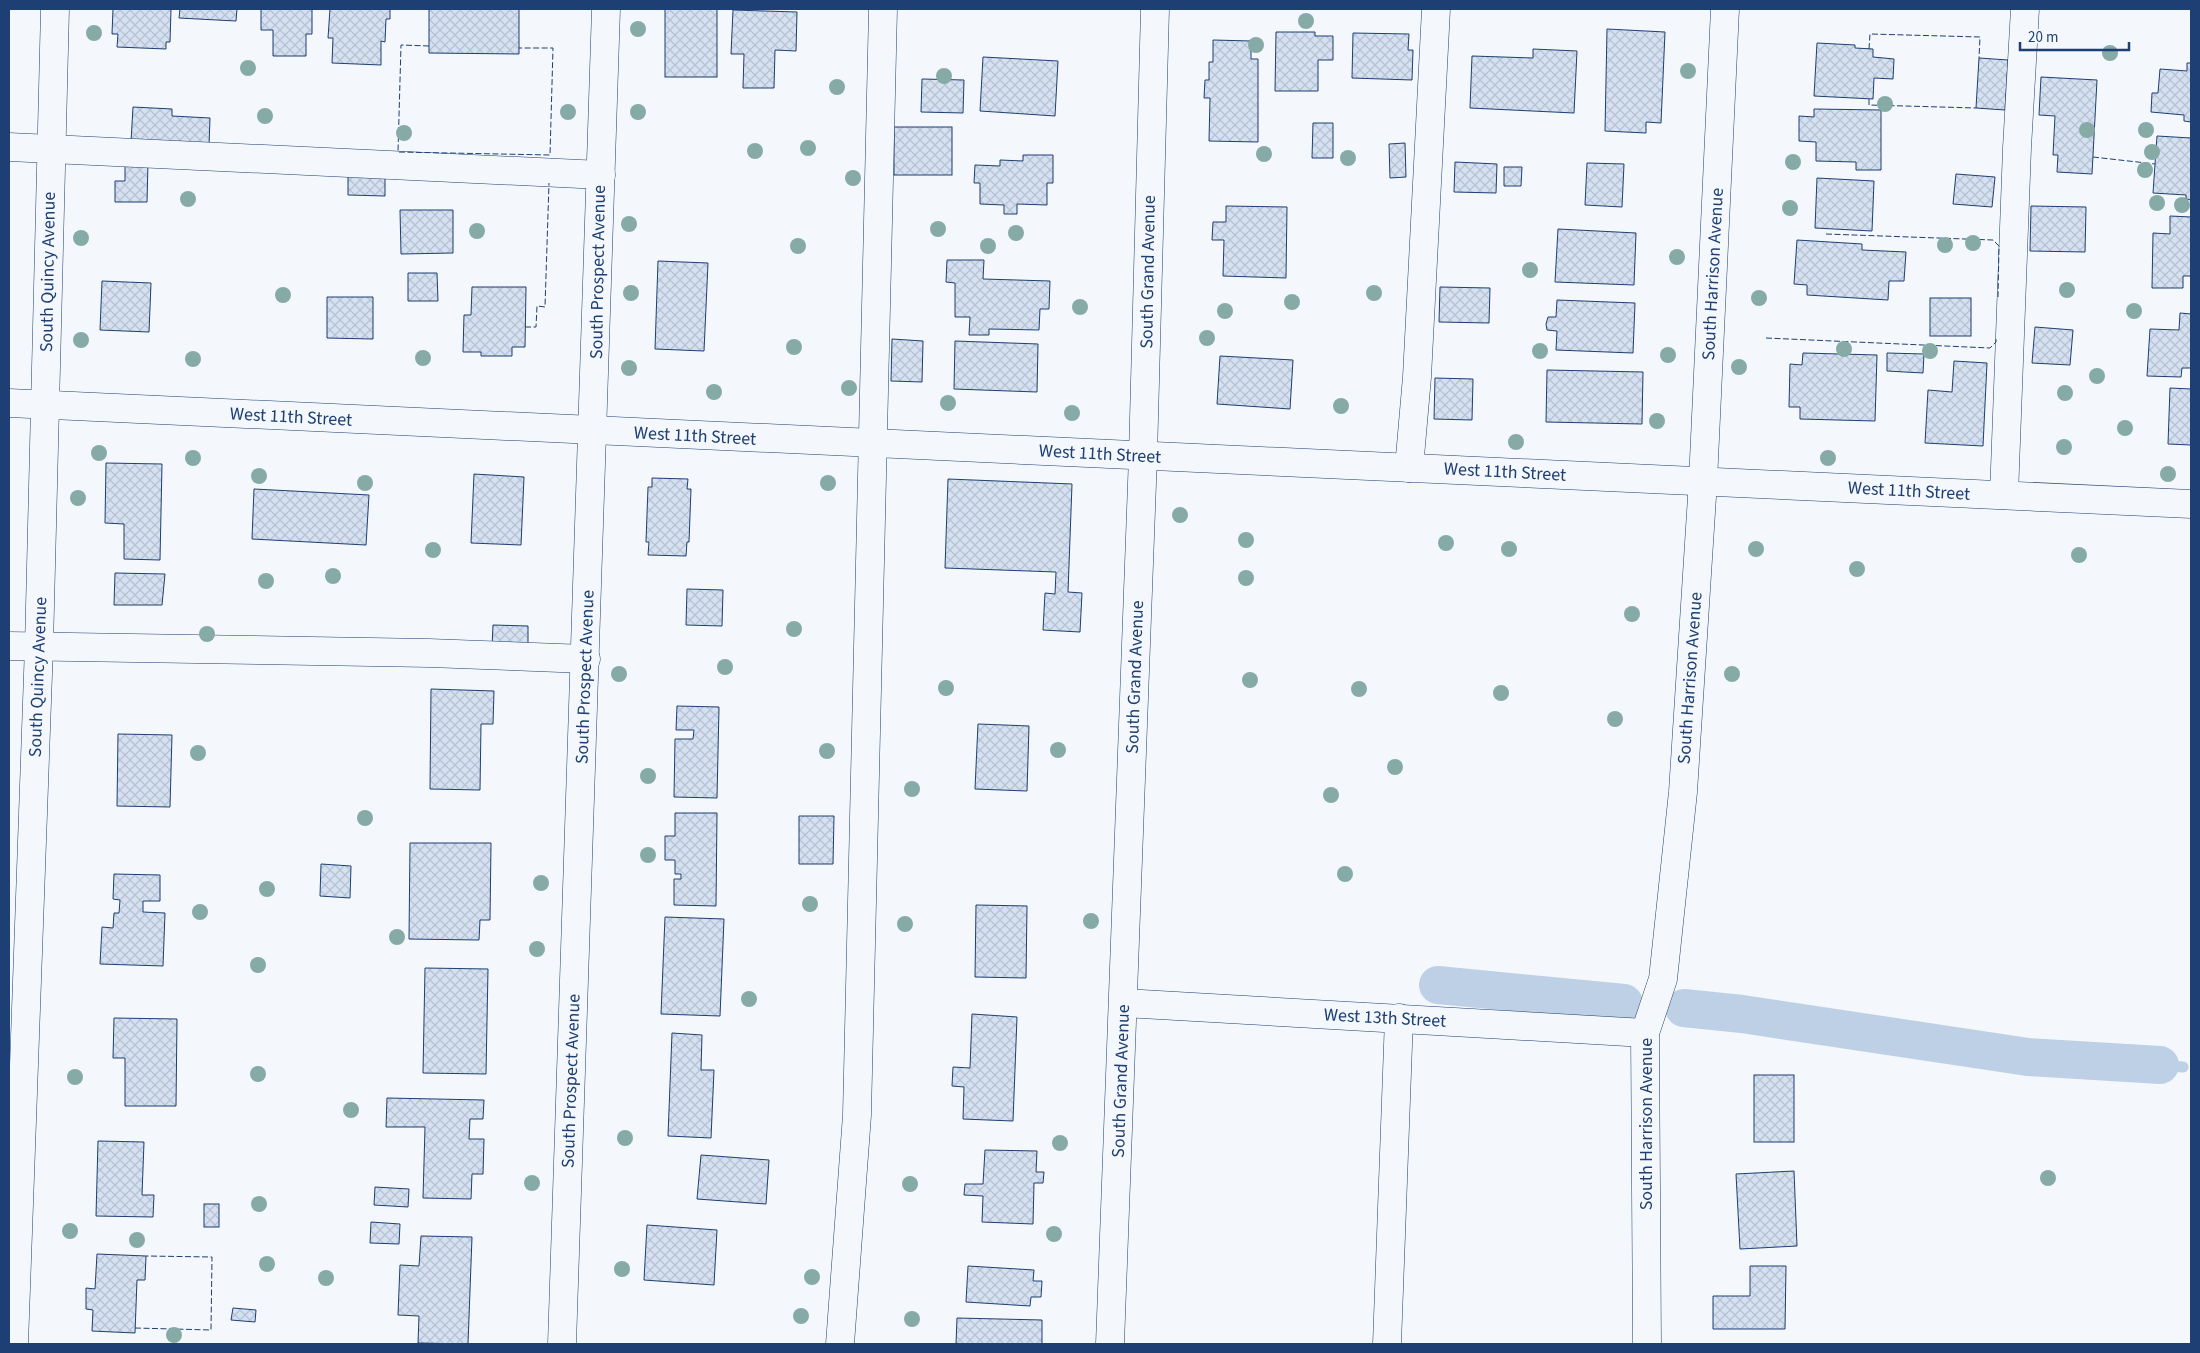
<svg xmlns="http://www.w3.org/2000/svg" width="2200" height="1353" viewBox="0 0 2200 1353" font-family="'Source Sans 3',sans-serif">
<defs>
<pattern id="building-cross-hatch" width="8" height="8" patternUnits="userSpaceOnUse" patternTransform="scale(1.25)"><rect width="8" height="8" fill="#d5e0f0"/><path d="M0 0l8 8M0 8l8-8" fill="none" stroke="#b6c1d1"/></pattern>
</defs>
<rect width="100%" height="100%" fill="#f4f7fb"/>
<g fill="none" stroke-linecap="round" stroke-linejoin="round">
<!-- stream -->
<polyline stroke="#bed0e5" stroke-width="11" points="2160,1065 2183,1067"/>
<!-- canal -->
<g stroke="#bed0e5" stroke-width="38">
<polyline points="1438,985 1624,1003"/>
<polyline points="1684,1008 1742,1014 2028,1057 2160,1065"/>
</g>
</g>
<!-- building -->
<g fill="url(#building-cross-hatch)" stroke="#1d3f73">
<polygon points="113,9 171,9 170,42 166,42 166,49 117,47 118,34 112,34"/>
<polygon points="180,9 237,9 236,21 179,18"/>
<polygon points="261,9 312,9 312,34 306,34 306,56 273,56 273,30 261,30"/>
<polygon points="330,9 390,9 390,19 386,19 385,42 381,41 381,65 332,63 333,38 328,38"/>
<polygon points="429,9 519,9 519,54 429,53"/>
<rect x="665" y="9" width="52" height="68"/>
<polygon points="733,10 797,12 796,51 775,50 774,88 743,88 744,54 731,54"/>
<polygon points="1607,29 1665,32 1661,123 1646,122 1646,133 1605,131"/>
<polygon points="1276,32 1315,32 1315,36 1333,36 1333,60 1318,60 1318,91 1275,91"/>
<polygon points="1353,33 1409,34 1408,50 1413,50 1412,80 1352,78"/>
<polygon points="1213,40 1251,41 1251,59 1258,59 1258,142 1209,141 1210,98 1204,98 1205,80 1209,80 1209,62 1213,62"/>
<polygon points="1817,43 1855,45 1855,48 1873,49 1873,57 1894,59 1893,79 1874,78 1873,99 1814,96"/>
<polygon points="1533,49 1577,51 1574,113 1470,108 1472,56 1533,58"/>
<polygon points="983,57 1058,61 1055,116 980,111"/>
<polygon points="1979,58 2008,60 2005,110 1976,108"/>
<polygon points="2187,63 2191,63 2191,122 2184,121 2184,115 2151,112 2152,93 2158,93 2160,69 2187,71"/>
<polygon points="2041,77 2097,80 2092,174 2057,172 2058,155 2053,155 2055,116 2039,115"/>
<polygon points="922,79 964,80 963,113 921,112"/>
<polygon points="133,107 172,109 172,116 210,118 209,146 131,142"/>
<polygon points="1814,109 1881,110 1881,170 1856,170 1856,162 1816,161 1816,142 1799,141 1799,116 1814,117"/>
<polygon points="1313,123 1333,123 1333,158 1312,158"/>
<rect x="894" y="127" width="58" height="48"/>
<polygon points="2157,136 2191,138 2191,200 2186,199 2186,195 2153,193"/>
<polygon points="1405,143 1406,177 1390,178 1389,144"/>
<polygon points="1023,155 1053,155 1053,183 1047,183 1047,205 1017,204 1017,214 1004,214 1004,205 980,204 980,183 974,183 975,165 1000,166 1000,160 1023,161"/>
<polygon points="1455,162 1497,164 1496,193 1454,192"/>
<polygon points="125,163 148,163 147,202 115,202 115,181 125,181"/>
<polygon points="1587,163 1624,164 1622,207 1585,205"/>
<polygon points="1504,167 1522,167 1521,186 1504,186"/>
<polygon points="348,173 385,174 385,196 348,195"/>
<polygon points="1956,174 1995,177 1992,207 1953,204"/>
<polygon points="1817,178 1874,181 1872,231 1815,228"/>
<polygon points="1226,206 1287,207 1286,278 1223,276 1224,240 1212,240 1213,222 1226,222"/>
<polygon points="2031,206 2086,207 2085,252 2030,251"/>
<polygon points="400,210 453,210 453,253 401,254"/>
<polygon points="2170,216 2191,217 2191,276 2183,276 2183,288 2152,288 2153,233 2170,234"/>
<polygon points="1558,229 1636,233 1634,285 1555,282"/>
<polygon points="1797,240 1862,244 1862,250 1906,252 1904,281 1889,281 1888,300 1807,295 1807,285 1794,284"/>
<polygon points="947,260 984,260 983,279 1050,281 1049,309 1040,309 1039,330 989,329 989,335 969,335 970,317 955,317 955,283 946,282"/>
<polygon points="658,261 708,263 704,351 655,349"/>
<polygon points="408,273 437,273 438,301 408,301"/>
<polygon points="102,281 151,283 149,332 100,330"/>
<polygon points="472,287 526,287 525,347 512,347 512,356 481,356 481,352 463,352 464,315 471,315"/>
<polygon points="1440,287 1490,288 1489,323 1439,322"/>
<polygon points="327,297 373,297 373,339 327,338"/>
<rect x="1930" y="298" width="41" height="38"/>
<polygon points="1557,300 1635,303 1633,353 1556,350 1557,331 1547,330 1546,324 1548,317 1556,317"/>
<polygon points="2180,313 2191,314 2191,368 2182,368 2181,377 2147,376 2150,329 2179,330"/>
<polygon points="2035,327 2073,330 2070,365 2032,363"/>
<polygon points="892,339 923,341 922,382 891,381"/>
<polygon points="955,341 1038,344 1037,392 954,389"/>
<polygon points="1803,353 1877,355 1875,421 1800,419 1800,407 1789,407 1790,364 1802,365"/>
<polygon points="1887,353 1924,354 1923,373 1887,371"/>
<polygon points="1220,356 1293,360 1290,409 1217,404"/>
<polygon points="1954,361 1987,363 1983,446 1925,443 1928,390 1952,392"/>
<polygon points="1547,370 1643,372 1642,424 1546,422"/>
<polygon points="1435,378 1473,379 1472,420 1434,419"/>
<polygon points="2170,388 2191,389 2191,445 2168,444"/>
<polygon points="106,463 162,464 160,560 124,559 124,524 105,523"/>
<polygon points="474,474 524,477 521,545 471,543"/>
<polygon points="652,478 688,479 687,489 691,489 689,542 687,542 686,556 648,555 649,542 646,542 648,487 652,487"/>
<polygon points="948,479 1072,484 1068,592 1082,593 1080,632 1043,630 1045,593 1055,594 1056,572 945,568"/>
<polygon points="254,489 369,495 366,545 252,539"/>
<polygon points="115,573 165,574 162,605 114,605"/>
<polygon points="687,589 723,590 722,626 686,625"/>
<polygon points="493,625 528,626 528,649 492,647"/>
<polygon points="431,689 494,691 493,724 481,724 480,790 430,789"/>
<polygon points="677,706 719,707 717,798 674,797 675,739 693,739 694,730 676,730"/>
<polygon points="978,724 1029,726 1027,791 975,789"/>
<polygon points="118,734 172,735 170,807 117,806"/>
<polygon points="675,813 717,813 716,906 674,905 674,879 681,879 681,874 675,874 675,860 665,860 665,836 675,836"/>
<polygon points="799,816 834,816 833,864 799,864"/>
<polygon points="410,843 491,843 490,920 480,920 479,940 409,939"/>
<polygon points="321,864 351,866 350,898 320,896"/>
<polygon points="114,874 160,875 160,901 143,901 143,912 165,913 163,966 100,964 102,927 113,928 114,913 119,913 120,900 113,899"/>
<polygon points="976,905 1027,906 1026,978 975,977"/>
<polygon points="665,917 724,919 720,1016 661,1014"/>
<polygon points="425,968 488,969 486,1074 423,1073"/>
<polygon points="972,1014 1017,1017 1013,1121 963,1119 964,1087 952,1086 953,1067 970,1068"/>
<polygon points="114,1018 177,1019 176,1106 125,1106 125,1058 113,1058"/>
<polygon points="672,1033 702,1035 701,1070 714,1070 711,1138 668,1136"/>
<rect x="1754" y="1075" width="40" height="67"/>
<polygon points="387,1098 484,1100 483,1119 470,1119 469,1139 484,1139 483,1174 472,1174 471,1199 423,1198 425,1127 386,1127"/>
<polygon points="98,1141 144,1142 142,1195 154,1195 153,1217 96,1216"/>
<polygon points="985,1150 1037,1151 1036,1172 1044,1172 1043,1183 1034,1183 1033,1224 982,1222 983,1196 964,1195 965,1184 983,1184"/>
<polygon points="701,1155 769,1160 766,1204 697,1199"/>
<polygon points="1794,1171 1797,1246 1740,1249 1736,1174"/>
<polygon points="375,1187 409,1189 408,1207 374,1205"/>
<rect x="204" y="1204" width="15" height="23"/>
<polygon points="371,1222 400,1224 399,1244 370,1243"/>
<polygon points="647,1225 717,1230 714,1285 644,1280"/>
<polygon points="421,1236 472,1237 468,1344 418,1343 419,1316 398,1315 400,1265 419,1266"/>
<polygon points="97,1254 146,1256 145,1280 137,1280 135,1333 92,1331 93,1310 86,1309 86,1288 95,1289"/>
<polygon points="968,1266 1034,1270 1033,1281 1042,1281 1041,1297 1031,1297 1030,1306 966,1302"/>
<polygon points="1750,1266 1786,1266 1785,1329 1713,1329 1713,1296 1750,1296"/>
<polygon points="233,1308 256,1310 255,1322 231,1320"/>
<polygon points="957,1318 1042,1320 1042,1344 956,1344"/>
</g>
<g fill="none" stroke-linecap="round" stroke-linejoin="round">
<defs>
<g id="minor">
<polyline points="9,147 601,175"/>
<polyline points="9,403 2191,504"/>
<polyline points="1409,468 1417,377 1436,9"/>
<polyline points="2004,495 2017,148 2025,9"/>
<polyline points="9,646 429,653 586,659"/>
<polyline points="1124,1003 1645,1033"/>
<polyline points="14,1344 39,646 55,9"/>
<polyline points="562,1344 606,9"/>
<polyline points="840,1344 857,1115 883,9"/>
<polyline points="1110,1344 1143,456 1155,9"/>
<polyline points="1387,1344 1399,1018"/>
<polyline points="1647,1344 1645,1033 1663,979 1683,792 1703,481 1725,9"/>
</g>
</defs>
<!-- minor casing -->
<use href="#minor" stroke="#1d3f73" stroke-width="29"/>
<!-- minor -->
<use href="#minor" stroke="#f4f7fb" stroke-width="28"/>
<!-- fence -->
<g stroke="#1d3f73" stroke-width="1" stroke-dasharray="6 2.5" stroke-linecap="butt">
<polyline points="429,46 401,45 398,152 550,155 553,48 519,48"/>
<polyline points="1869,49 1870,34 1980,37 1979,58"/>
<polyline points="1869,99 1869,105 1976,108"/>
<polyline points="2093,157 2155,164"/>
<polyline points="1826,234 1993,240 1999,246 1998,297"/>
<polyline points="525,327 536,327 537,306 545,307 549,183"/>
<polyline points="1766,338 1990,348 1996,342 1996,337"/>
<polyline points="135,1328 211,1330 212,1257 146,1256"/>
</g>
</g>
<!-- trees -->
<g fill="#86aba6">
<circle cx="1306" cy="21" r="8"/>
<circle cx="638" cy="29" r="8"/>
<circle cx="94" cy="33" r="8"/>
<circle cx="1256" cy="45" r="8"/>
<circle cx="2110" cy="53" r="8"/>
<circle cx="248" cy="68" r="8"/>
<circle cx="1688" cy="71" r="8"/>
<circle cx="944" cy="76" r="8"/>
<circle cx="837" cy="87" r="8"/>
<circle cx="1885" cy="104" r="8"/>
<circle cx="568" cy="112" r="8"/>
<circle cx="638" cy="112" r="8"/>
<circle cx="265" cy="116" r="8"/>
<circle cx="2087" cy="130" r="8"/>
<circle cx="2146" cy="130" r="8"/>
<circle cx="404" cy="133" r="8"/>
<circle cx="808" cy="148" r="8"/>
<circle cx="755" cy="151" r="8"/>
<circle cx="2152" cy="152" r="8"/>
<circle cx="1264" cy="154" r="8"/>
<circle cx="1348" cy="158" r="8"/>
<circle cx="1793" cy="162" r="8"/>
<circle cx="2145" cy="170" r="8"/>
<circle cx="853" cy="178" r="8"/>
<circle cx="188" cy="199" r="8"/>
<circle cx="2157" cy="203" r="8"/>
<circle cx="2182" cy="205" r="8"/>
<circle cx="1790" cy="208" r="8"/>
<circle cx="629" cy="224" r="8"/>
<circle cx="938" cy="229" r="8"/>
<circle cx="477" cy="231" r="8"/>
<circle cx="1016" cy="233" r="8"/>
<circle cx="81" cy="238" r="8"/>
<circle cx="1973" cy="243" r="8"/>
<circle cx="1945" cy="245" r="8"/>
<circle cx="798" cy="246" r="8"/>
<circle cx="988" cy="246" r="8"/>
<circle cx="1677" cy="257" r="8"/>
<circle cx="1530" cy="270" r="8"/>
<circle cx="2067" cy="290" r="8"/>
<circle cx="631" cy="293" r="8"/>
<circle cx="1374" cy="293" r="8"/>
<circle cx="283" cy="295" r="8"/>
<circle cx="1759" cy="298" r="8"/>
<circle cx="1292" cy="302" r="8"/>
<circle cx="1080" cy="307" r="8"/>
<circle cx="1225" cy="311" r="8"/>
<circle cx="2134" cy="311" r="8"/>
<circle cx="1207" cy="338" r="8"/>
<circle cx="81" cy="340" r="8"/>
<circle cx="794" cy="347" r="8"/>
<circle cx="1844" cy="349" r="8"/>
<circle cx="1540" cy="351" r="8"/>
<circle cx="1930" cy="351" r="8"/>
<circle cx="1668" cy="355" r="8"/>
<circle cx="423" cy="358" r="8"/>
<circle cx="193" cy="359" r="8"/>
<circle cx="1739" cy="367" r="8"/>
<circle cx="629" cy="368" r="8"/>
<circle cx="2097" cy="376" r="8"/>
<circle cx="849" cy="388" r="8"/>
<circle cx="714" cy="392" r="8"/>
<circle cx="2065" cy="393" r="8"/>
<circle cx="948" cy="403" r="8"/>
<circle cx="1341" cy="406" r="8"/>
<circle cx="1072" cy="413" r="8"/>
<circle cx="1657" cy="421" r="8"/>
<circle cx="2125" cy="428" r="8"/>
<circle cx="1516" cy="442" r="8"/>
<circle cx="2064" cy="447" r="8"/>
<circle cx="99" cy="453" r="8"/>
<circle cx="193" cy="458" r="8"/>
<circle cx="1828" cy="458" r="8"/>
<circle cx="2168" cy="474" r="8"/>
<circle cx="259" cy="476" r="8"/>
<circle cx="365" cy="483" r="8"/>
<circle cx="828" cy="483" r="8"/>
<circle cx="78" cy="498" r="8"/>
<circle cx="1180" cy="515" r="8"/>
<circle cx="1246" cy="540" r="8"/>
<circle cx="1446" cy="543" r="8"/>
<circle cx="1509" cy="549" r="8"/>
<circle cx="1756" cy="549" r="8"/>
<circle cx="433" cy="550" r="8"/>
<circle cx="2079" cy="555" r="8"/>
<circle cx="1857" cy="569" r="8"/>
<circle cx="333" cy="576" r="8"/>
<circle cx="1246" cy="578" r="8"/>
<circle cx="266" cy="581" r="8"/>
<circle cx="1632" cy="614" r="8"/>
<circle cx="794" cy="629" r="8"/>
<circle cx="207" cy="634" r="8"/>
<circle cx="725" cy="667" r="8"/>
<circle cx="619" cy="674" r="8"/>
<circle cx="1732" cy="674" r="8"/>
<circle cx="1250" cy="680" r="8"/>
<circle cx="946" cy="688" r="8"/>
<circle cx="1359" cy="689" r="8"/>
<circle cx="1501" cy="693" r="8"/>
<circle cx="1615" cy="719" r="8"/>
<circle cx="1058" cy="750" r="8"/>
<circle cx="827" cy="751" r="8"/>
<circle cx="198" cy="753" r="8"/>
<circle cx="1395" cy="767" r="8"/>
<circle cx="648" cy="776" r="8"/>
<circle cx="912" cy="789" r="8"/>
<circle cx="1331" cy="795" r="8"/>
<circle cx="365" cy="818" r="8"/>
<circle cx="648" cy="855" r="8"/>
<circle cx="1345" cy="874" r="8"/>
<circle cx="541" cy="883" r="8"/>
<circle cx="267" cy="889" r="8"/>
<circle cx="810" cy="904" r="8"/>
<circle cx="200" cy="912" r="8"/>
<circle cx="1091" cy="921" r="8"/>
<circle cx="905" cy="924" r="8"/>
<circle cx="397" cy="937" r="8"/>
<circle cx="537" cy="949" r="8"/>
<circle cx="258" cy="965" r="8"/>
<circle cx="749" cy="999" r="8"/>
<circle cx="258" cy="1074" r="8"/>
<circle cx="75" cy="1077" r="8"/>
<circle cx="351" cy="1110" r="8"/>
<circle cx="625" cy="1138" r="8"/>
<circle cx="1060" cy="1143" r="8"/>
<circle cx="2048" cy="1178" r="8"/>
<circle cx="532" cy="1183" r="8"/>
<circle cx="910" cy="1184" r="8"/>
<circle cx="259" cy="1204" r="8"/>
<circle cx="70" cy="1231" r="8"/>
<circle cx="1054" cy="1234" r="8"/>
<circle cx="137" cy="1240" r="8"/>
<circle cx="267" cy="1264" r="8"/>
<circle cx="622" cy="1269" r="8"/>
<circle cx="812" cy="1277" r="8"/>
<circle cx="326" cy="1278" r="8"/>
<circle cx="801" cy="1316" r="8"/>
<circle cx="912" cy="1319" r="8"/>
<circle cx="174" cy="1335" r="8"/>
</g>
<g text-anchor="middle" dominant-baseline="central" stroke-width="4" stroke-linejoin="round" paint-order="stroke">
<!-- street labels -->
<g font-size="18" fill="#1d3f73" stroke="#f4f7fb">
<text transform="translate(48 272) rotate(-89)">South Quincy Avenue</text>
<text transform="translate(598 272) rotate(-89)">South Prospect Avenue</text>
<text transform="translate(1148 272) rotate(-89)">South Grand Avenue</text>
<text transform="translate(1713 274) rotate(-87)">South Harrison Avenue</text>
<text transform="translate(291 417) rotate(3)">West 11th Street</text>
<text transform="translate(695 436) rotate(3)">West 11th Street</text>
<text transform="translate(1100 454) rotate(3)">West 11th Street</text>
<text transform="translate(1505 472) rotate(3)">West 11th Street</text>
<text transform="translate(1909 491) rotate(3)">West 11th Street</text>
<text transform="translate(38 677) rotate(-88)">South Quincy Avenue</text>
<text transform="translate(585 677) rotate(-88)">South Prospect Avenue</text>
<text transform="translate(1135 677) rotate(-88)">South Grand Avenue</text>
<text transform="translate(1690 678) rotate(-86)">South Harrison Avenue</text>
<text transform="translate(1385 1018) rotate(3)">West 13th Street</text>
<text transform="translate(571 1081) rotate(-88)">South Prospect Avenue</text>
<text transform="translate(1121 1081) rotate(-88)">South Grand Avenue</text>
<text transform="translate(1646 1124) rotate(-90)">South Harrison Avenue</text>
</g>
</g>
<!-- border -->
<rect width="2200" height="1353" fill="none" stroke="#1d3f73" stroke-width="20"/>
<!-- scale -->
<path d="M2020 42v8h109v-8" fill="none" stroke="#1d3f73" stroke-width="2.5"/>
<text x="2028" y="42" font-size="15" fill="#1d3f73" stroke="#f4f7fb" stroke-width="4" paint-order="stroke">20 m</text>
</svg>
